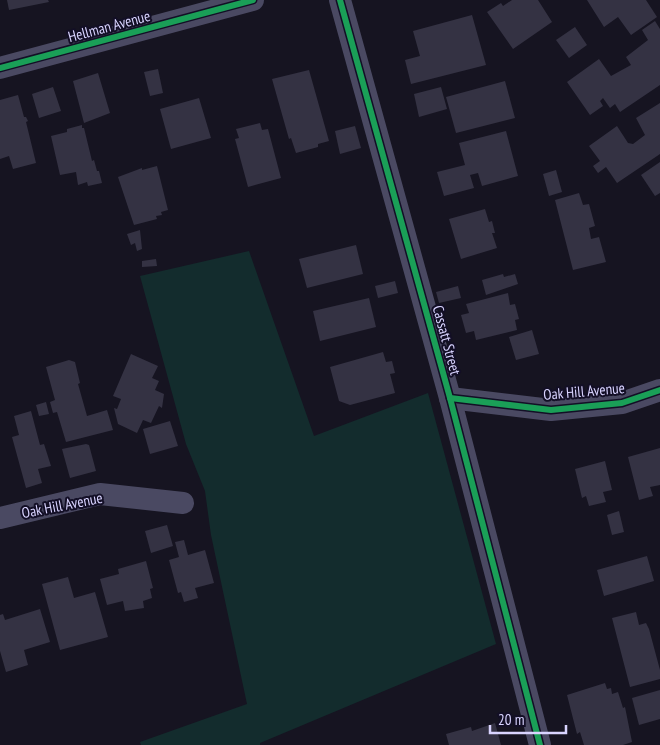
<svg xmlns="http://www.w3.org/2000/svg" width="660" height="745" viewBox="0 0 660 745" font-family="'PT Sans Narrow',sans-serif">
<rect width="100%" height="100%" fill="#161421"/>
<!-- green -->
<polygon fill="#132c2d" points="249,251 314,436 428,393 496,644 260,743 260,745 141,745 140,742 247,704 211,535 205,491 186,444 140,276"/>
<!-- building -->
<g fill="#343243">
<polygon points="7,0 48,0 49,2 9,10"/>
<polygon points="512,0 538,0 552,22 513,49 487,12 501,3 503,6"/>
<polygon points="587,0 646,0 657,17 631,35 618,17 604,27"/>
<polygon points="472,15 486,65 411,84 405,60 420,56 413,31"/>
<polygon points="655,21 660,29 660,85 620,112 615,104 610,108 603,98 600,101 603,106 590,115 567,82 599,59 611,76 631,65 626,57 648,40 642,30"/>
<polygon points="575,27 587,45 569,58 556,40"/>
<polygon points="158,69 163,93 150,96 144,72"/>
<polygon points="309,70 329,141 318,144 318,147 296,153 291,138 289,139 272,79"/>
<polygon points="98,73 110,113 84,123 73,81"/>
<polygon points="505,81 515,118 456,133 446,97"/>
<polygon points="53,87 61,111 39,118 32,94"/>
<polygon points="441,87 447,109 419,117 414,94"/>
<polygon points="18,95 24,117 26,117 28,121 26,122 36,163 13,169 9,156 0,159 0,100"/>
<polygon points="199,98 211,138 171,149 160,109"/>
<polygon points="660,103 660,154 617,183 606,167 598,173 593,166 600,161 589,146 617,126 628,143 633,144 645,135 636,118"/>
<polygon points="260,123 262,130 268,129 281,178 248,187 235,139 239,138 236,129"/>
<polygon points="82,125 82,128 84,128 92,161 94,160 97,171 99,171 102,183 88,186 87,182 78,185 76,172 60,175 51,136 67,132 67,129"/>
<polygon points="355,126 361,148 340,154 335,131"/>
<polygon points="506,131 518,176 482,186 478,173 470,175 474,188 444,196 437,172 465,165 459,143"/>
<polygon points="660,162 660,193 655,196 641,175"/>
<polygon points="157,166 168,210 161,212 162,215 156,216 157,219 134,225 118,177 142,168 142,170"/>
<polygon points="556,170 562,192 549,196 543,174"/>
<polygon points="579,193 583,205 589,204 595,226 589,228 591,239 599,237 606,262 573,270 555,200"/>
<polygon points="485,209 489,222 492,221 495,233 492,233 497,248 461,259 449,219"/>
<polygon points="140,230 142,249 137,251 135,243 131,245 127,234"/>
<polygon points="356,245 363,274 307,288 299,259"/>
<polygon points="156,259 157,266 142,267 142,261"/>
<polygon points="503,274 504,277 515,274 518,284 486,295 482,280"/>
<polygon points="395,281 398,293 378,298 375,286"/>
<polygon points="458,286 461,298 439,303 436,292"/>
<polygon points="508,293 510,305 515,304 519,319 515,320 517,330 476,340 474,331 466,333 461,315 469,313 466,304"/>
<polygon points="369,298 376,327 320,341 313,311"/>
<polygon points="532,330 539,354 516,360 509,337"/>
<polygon points="383,352 386,362 392,361 395,373 390,374 395,393 350,405 339,401 330,367"/>
<polygon points="131,354 158,366 152,378 159,381 155,390 164,394 162,408 159,406 151,423 143,420 137,433 118,424 114,408 117,409 121,399 113,396"/>
<polygon points="69,360 75,362 80,383 78,384 87,416 107,410 113,430 66,442 57,412 53,413 50,402 55,400 46,367"/>
<polygon points="46,402 49,414 39,416 36,405"/>
<polygon points="31,411 40,445 44,444 51,466 38,469 42,483 26,488 12,437 19,435 14,416"/>
<polygon points="170,421 178,446 150,454 143,429"/>
<polygon points="86,444 89,445 96,471 70,478 62,449"/>
<polygon points="660,448 660,485 650,487 653,496 639,500 628,457"/>
<polygon points="605,461 612,490 603,492 606,502 589,506 586,496 582,498 575,469"/>
<polygon points="619,511 624,532 612,535 607,515"/>
<polygon points="167,525 173,546 151,553 145,531"/>
<polygon points="184,540 188,555 205,550 214,583 195,588 198,598 184,602 181,592 178,593 169,560 179,557 175,542"/>
<polygon points="647,556 654,581 604,596 597,570"/>
<polygon points="146,561 153,588 150,589 152,598 143,601 144,608 125,611 123,601 107,605 100,579 119,574 118,569"/>
<polygon points="68,577 74,598 95,592 108,637 60,650 42,584"/>
<polygon points="40,609 50,642 24,650 28,665 6,672 0,651 0,615 3,614 5,620"/>
<polygon points="636,612 639,625 646,623 649,629 660,670 660,679 630,687 612,618"/>
<polygon points="605,683 607,689 611,688 612,694 618,692 623,708 625,707 632,742 623,745 584,745 580,732 577,734 567,695"/>
<polygon points="660,690 660,719 639,725 632,698"/>
<polygon points="495,723 501,745 449,745 446,734 471,727 472,731"/>
</g>
<g fill="none" stroke-linecap="round" stroke-linejoin="round">
<!-- street -->
<g stroke="#4a4962" stroke-width="22">
<polyline points="340,0 450,398 540,745"/>
<polyline points="0,68 253,0"/>
<polyline points="450,398 551,410 622,403 660,390"/>
<polyline points="0,518 100,494 183,503"/>
</g>
<defs>
<g id="cycleway">
<polyline points="340,0 450,398 540,745"/>
<polyline points="0,68 253,0"/>
<polyline points="450,398 551,410 622,403 660,390"/>
</g>
</defs>
<!-- cycleway casing -->
<use href="#cycleway" stroke="#130f26" stroke-width="9"/>
<!-- cycleway -->
<use href="#cycleway" stroke="#1a9f57" stroke-width="6"/>
</g>
<g text-anchor="middle" dominant-baseline="central" stroke-width="4" stroke-linejoin="round" paint-order="stroke">
<!-- street labels -->
<g font-size="15" fill="#d9d4ff" stroke="#130f26">
<text transform="translate(109 26) rotate(-15)">Hellman Avenue</text>
<text transform="translate(447 340) rotate(75)">Cassatt Street</text>
<text transform="translate(584 391) rotate(-5)">Oak Hill Avenue</text>
<text transform="translate(62 505) rotate(-11)">Oak Hill Avenue</text>
</g>
</g>
<!-- scale -->
<path d="M490 725v8h76v-8" fill="none" stroke="#d9d4ff" stroke-width="2.5"/>
<text x="498" y="725" font-size="15" fill="#d9d4ff" stroke="#130f26" stroke-width="4" paint-order="stroke">20 m</text>
</svg>
